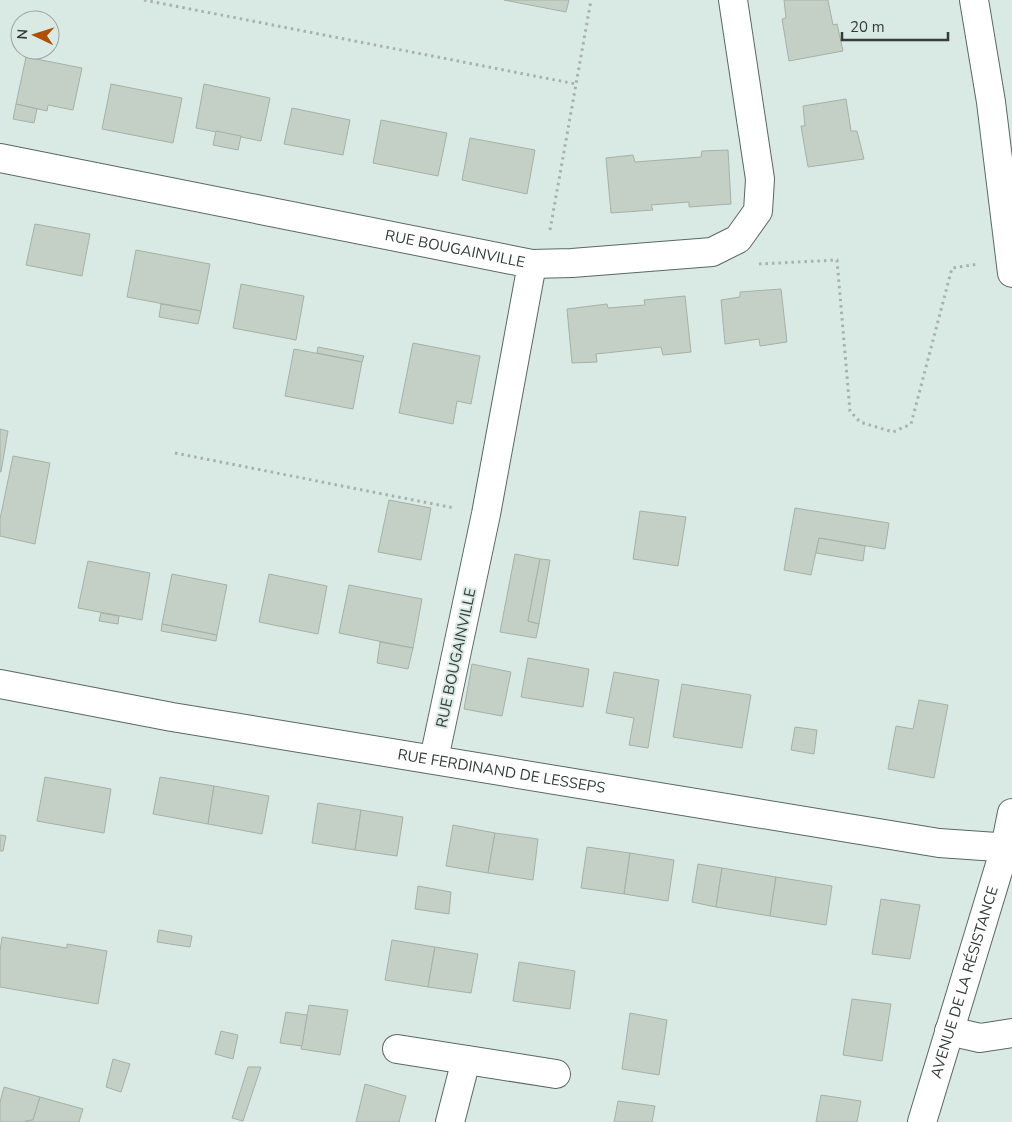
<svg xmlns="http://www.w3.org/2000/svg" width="1012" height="1122" viewBox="0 0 1012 1122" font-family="'Nunito Sans',sans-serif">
<rect width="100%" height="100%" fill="#d9eae5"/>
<!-- building -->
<g fill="#c4d0c6" stroke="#a5b1a7">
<polygon points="504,0 569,0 566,12"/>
<polygon points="784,0 828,0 833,25 837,24 843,51 789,61 782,19 786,18"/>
<polygon points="26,57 82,68 73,110 48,105 47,111 16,104"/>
<polygon points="111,84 182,98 173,143 102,129"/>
<polygon points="204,84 270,98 261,141 196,128"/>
<polygon points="846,99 851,131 857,131 864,159 808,167 801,126 805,126 803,106"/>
<polygon points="16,104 37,109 34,123 13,119"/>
<polygon points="292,108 350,120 343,155 284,144"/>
<polygon points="381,120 447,133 438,176 373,163"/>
<polygon points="216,131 241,136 238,150 213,145"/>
<polygon points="470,138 535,150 527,194 462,180"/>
<polygon points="728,150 731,204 689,207 689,202 651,205 653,210 611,213 606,158 633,155 635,162 701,157 702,151"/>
<polygon points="35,224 90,234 82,276 26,265"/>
<polygon points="136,250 210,264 201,311 127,297"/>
<polygon points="241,284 304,296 296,340 233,328"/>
<polygon points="781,289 787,342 760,346 759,339 725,344 721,300 740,297 740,292"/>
<polygon points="685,296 691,352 663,355 661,347 596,354 597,362 572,363 567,309 607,304 608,308 645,305 644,300"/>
<polygon points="161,304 201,311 198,324 159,317"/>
<polygon points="413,343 480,356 471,404 457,401 453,424 399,413"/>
<polygon points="318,347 364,356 362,362 317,353"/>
<polygon points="294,349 362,362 353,409 285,396"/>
<polygon points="0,429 8,431 1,472 0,472"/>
<polygon points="13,456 50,463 35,544 0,536 0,519"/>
<polygon points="389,500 431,508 421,560 378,552"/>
<polygon points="795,508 889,523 885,549 819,538 811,575 784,570"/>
<polygon points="640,511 686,517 678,566 633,559"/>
<polygon points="819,538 865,546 863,561 816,553"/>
<polygon points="515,554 540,559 528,621 539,624 536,638 500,632"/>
<polygon points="540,559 550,560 539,624 528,621"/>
<polygon points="88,561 150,573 142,620 78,608"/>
<polygon points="172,574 227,585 217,635 162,624"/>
<polygon points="269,574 327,586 318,634 259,622"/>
<polygon points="349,585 422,599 413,648 339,633"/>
<polygon points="101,613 119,616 118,624 99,621"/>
<polygon points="162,624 217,635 216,641 161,631"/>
<polygon points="380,642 413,648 408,669 377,663"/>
<polygon points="528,658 589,669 583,707 521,697"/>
<polygon points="472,664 511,672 502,716 464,709"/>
<polygon points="614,672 659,680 648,748 629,745 634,718 606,713"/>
<polygon points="682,684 751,695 742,748 673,737"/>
<polygon points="919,700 948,705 934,778 888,769 896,726 913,729"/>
<polygon points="795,727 817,730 814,754 791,750"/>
<polygon points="45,777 111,789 104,833 37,821"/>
<polygon points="160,777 214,786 208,824 153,814"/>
<polygon points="214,786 269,796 262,834 208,824"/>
<polygon points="318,803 361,810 355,850 312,843"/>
<polygon points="361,810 403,817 397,856 355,850"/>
<polygon points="453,825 495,833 488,873 446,866"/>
<polygon points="495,833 538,839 533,880 488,873"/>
<polygon points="0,835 6,836 3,851 0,851"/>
<polygon points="587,847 630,853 624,894 581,888"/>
<polygon points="630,853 674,860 668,901 624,894"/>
<polygon points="698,864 722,868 716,907 692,902"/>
<polygon points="722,868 776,877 770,916 716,907"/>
<polygon points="776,877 832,886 826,925 770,916"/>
<polygon points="418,886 451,892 449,914 415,909"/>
<polygon points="881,899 920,905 910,959 872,954"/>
<polygon points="159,930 192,936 190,947 157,942"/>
<polygon points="2,937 67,948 67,944 107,951 98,1004 0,987 0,951"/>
<polygon points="392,940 435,947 428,987 385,980"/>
<polygon points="435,947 478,954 471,993 428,987"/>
<polygon points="519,962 575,971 570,1009 513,1001"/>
<polygon points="852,999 891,1004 882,1061 843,1055"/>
<polygon points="309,1005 348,1010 340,1055 301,1049"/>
<polygon points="286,1012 307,1015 302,1046 280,1043"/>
<polygon points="630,1013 667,1020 659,1075 622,1069"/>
<polygon points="221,1031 238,1035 233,1059 215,1054"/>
<polygon points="113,1059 130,1064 121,1092 106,1087"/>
<polygon points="248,1067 261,1067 243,1121 232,1118"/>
<polygon points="365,1084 406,1096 399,1122 356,1122"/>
<polygon points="4,1087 40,1097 33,1120 26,1121 26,1122 0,1122 0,1102"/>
<polygon points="821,1095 861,1101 857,1122 816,1122"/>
<polygon points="40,1097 83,1109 79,1122 26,1122 26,1121 33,1120"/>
<polygon points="618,1101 655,1106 652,1122 614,1122"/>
</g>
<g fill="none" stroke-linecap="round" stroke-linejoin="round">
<defs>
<g id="minor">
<polyline points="974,0 991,102 1012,273"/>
<path id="s1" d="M 0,158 L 532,264 L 486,514 L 434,759"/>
<polyline points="532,264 572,263 712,252 738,239 758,211 760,179 733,0"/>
<path id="s2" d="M 0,684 L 172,717 L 939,843 L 1012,848"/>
<polyline points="949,1031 980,1038 1012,1033"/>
<polyline points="397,1049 556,1074"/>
<polyline points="450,1122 466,1060"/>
<path id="s3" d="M 922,1122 L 1005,848 L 1012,813"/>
</g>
</defs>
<!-- minor casing -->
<use href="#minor" stroke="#596864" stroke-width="30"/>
<!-- path -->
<g stroke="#a5b3af" stroke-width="3" stroke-dasharray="2.5 4" stroke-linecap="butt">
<polyline points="144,0 576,84"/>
<polyline points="550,230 591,0"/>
<polyline points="759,264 837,260 850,411 860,422 893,432 911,424 952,268 979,264"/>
<polyline points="175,453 454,508"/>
</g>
<!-- minor -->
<use href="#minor" stroke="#fff" stroke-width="28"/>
</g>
<g text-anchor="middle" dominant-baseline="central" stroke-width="4" stroke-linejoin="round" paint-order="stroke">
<!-- street labels -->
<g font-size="15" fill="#353b39" stroke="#d9eae5">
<text stroke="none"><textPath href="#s1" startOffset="464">RUE BOUGAINVILLE</textPath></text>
<text transform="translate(456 658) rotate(-78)">RUE BOUGAINVILLE</text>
<text stroke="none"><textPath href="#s2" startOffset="509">RUE FERDINAND DE LESSEPS</textPath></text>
<text stroke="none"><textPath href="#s3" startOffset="146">AVENUE DE LA RÉSISTANCE</textPath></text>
</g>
</g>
<!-- north arrow -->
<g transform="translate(35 35) rotate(274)"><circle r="24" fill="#d9eae5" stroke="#97a4a0"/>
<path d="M0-4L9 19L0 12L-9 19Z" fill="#ae5000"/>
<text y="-8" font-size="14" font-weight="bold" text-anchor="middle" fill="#353b39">N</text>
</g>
<!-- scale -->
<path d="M842 32v8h106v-8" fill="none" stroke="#353b39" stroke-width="2.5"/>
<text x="850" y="32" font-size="15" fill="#353b39" stroke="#d9eae5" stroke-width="4" paint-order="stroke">20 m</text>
</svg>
